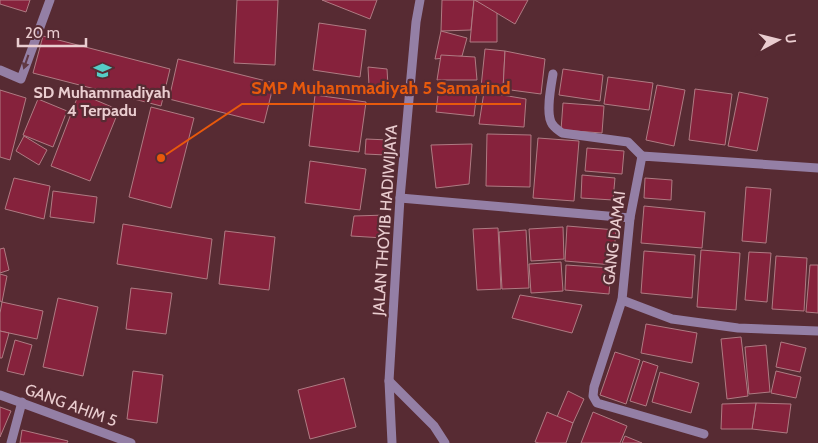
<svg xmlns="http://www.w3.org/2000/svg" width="818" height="443" viewBox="0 0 818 443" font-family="Cabin,sans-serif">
<rect width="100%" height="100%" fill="#572b33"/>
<!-- building -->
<g fill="#86223c" stroke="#af7b83">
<polygon points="0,0 30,0 26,12 0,4"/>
<polygon points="237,0 278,0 275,65 234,63"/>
<polygon points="322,0 377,0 370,19"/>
<polygon points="442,0 474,0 471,30 441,31"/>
<polygon points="474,0 497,10 497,42 470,42"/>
<polygon points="475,0 528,0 515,24"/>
<polygon points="319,23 366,30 360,77 313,70"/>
<polygon points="441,31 467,38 462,56 435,59"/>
<polygon points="43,36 170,69 161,106 33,73"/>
<polygon points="485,49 505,51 503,89 481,87"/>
<polygon points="505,51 545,59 541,94 503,89"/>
<polygon points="441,55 475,57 477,80 437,80"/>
<polygon points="178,59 274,83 264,123 169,99"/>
<polygon points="368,67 387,69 388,86 369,85"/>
<polygon points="563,69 603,75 600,101 559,95"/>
<polygon points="608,77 653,83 649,110 604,104"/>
<polygon points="657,85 685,90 674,146 646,140"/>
<polygon points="439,87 477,91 474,116 436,112"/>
<polygon points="695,89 732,94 725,145 689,140"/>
<polygon points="0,90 26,98 10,160 0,157"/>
<polygon points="484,92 526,99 524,127 479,124"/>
<polygon points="739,92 768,98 757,151 728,146"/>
<polygon points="79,93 119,110 90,181 51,166"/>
<polygon points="315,95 366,102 359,152 309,146"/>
<polygon points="38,99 67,111 53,147 23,135"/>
<polygon points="563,103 604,106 602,133 561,130"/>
<polygon points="151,107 194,118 171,208 129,197"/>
<polygon points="487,134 531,135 530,187 486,186"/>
<polygon points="24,136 47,150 39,165 16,151"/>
<polygon points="538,138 579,141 574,201 533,198"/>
<polygon points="366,139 389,140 386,155 365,154"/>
<polygon points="472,144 469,184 436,188 431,145"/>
<polygon points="587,148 624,151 622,174 585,171"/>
<polygon points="310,161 366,169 360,210 305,203"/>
<polygon points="582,175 615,178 613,200 581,198"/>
<polygon points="14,178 50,186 44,219 5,209"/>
<polygon points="645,178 672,180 671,200 644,198"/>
<polygon points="746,187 771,189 766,243 742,241"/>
<polygon points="53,191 97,197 94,223 50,217"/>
<polygon points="644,206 705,212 702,248 641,243"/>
<polygon points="387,215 384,238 351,236 354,216"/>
<polygon points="123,224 212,239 207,279 117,264"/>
<polygon points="567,226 616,230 613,265 565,261"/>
<polygon points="563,227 564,259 531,261 529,229"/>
<polygon points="498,228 501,289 477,290 473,229"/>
<polygon points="526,230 529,288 502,289 499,232"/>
<polygon points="225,231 275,237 269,290 219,284"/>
<polygon points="4,248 9,270 0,273 0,249"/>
<polygon points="701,250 740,253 736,310 697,307"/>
<polygon points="644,251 695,255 692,298 641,293"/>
<polygon points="749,252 771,253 767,302 745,300"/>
<polygon points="776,256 807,258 804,311 772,309"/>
<polygon points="561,262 563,291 531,293 529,264"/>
<polygon points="566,265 611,268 609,294 565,290"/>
<polygon points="810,265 818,265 818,313 806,312"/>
<polygon points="0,274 7,276 2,302 0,301"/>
<polygon points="131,288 172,293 166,334 126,329"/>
<polygon points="520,295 582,305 572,333 512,318"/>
<polygon points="58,298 98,307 83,376 43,367"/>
<polygon points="2,302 43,311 37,339 0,331 0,313"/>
<polygon points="646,324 697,333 692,363 641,353"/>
<polygon points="0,331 9,333 2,358 0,358"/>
<polygon points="741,337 748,396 727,399 721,339"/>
<polygon points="15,340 32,345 24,375 7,371"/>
<polygon points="781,342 806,348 800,372 776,367"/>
<polygon points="766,345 770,392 749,394 745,347"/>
<polygon points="615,352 640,360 626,404 600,395"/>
<polygon points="643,361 658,366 646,406 630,401"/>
<polygon points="133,371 163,375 157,423 127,419"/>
<polygon points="776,371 801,377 796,398 771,393"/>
<polygon points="660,372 699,383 691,413 652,402"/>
<polygon points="344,378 356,427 310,439 298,390"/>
<polygon points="568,391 584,399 573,423 557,417"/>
<polygon points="756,403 791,404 787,433 752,429"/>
<polygon points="756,403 752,429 721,429 722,404"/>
<polygon points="0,407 11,411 0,437"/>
<polygon points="547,412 573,423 566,443 539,443 535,442"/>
<polygon points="593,412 627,426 620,443 581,443"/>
<polygon points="22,430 68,441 67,443 20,443"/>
<polygon points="625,436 642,443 622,443"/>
</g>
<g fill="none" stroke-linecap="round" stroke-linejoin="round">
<!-- minor -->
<g stroke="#947fa5" stroke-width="9">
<polyline points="0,70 21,79 50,0"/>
<path d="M 553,74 C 551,86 546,111 551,122 C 553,127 558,130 562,133 L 628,142 L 642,156"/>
<polyline points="818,168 642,156 630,218 622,300 672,319 738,328 818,331"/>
<polyline points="400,198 630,218"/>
<polyline points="622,300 594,387 593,396 597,403 704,434"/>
<polyline points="389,381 434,426 445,443"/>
<polyline points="0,395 131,443"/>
<polyline points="11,443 22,402"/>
<polyline points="392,443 389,381 400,198 416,22 420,0"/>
</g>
</g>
<!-- one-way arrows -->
<defs><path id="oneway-solid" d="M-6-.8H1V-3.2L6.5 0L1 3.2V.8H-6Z" transform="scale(1.25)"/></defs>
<use fill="#603844" href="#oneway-solid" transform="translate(26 62) rotate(109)"/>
<!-- icons -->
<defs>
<symbol id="school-bare" viewBox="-9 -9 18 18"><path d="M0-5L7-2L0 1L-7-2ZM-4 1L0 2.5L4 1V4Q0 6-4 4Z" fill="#55cdc6" stroke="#572b33" stroke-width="2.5" paint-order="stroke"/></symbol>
</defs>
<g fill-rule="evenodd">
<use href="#school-bare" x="90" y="58" width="25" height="25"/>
</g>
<g text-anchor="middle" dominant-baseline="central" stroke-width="4.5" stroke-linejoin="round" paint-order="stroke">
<!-- poi labels -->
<g font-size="16" font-weight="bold" fill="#eacdd0" stroke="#572b33">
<text x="102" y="92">SD Muhammadiyah<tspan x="102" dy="18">4 Terpadu</tspan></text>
</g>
<!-- street labels -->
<g font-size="16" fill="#eacdd0" stroke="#572b33">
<text transform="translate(385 220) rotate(-86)">JALAN THOYIB HADIWIJAYA</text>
<text transform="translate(614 238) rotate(-83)">GANG DAMAI</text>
<text transform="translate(71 405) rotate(20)">GANG AHIM 5</text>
</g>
</g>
<!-- callouts -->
<path fill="none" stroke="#e8590c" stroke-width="2" d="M161 158L242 104H521"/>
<circle fill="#e8590c" stroke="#572b33" stroke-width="2" cx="161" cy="158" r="5"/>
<g font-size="18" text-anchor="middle" font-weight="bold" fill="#e8590c" stroke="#572b33" stroke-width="4.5" stroke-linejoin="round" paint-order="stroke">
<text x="381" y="94">SMP Muhammadiyah 5 Samarind</text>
</g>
<!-- north arrow -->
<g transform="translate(778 40) rotate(83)" stroke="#572b33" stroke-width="4" paint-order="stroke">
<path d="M0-4L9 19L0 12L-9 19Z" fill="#eacdd0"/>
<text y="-8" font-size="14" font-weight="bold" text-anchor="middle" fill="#eacdd0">U</text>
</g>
<!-- scale -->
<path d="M18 38v8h68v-8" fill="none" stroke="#eacdd0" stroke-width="2.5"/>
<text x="25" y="38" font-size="15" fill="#eacdd0" stroke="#572b33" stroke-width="4" paint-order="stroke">20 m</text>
</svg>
